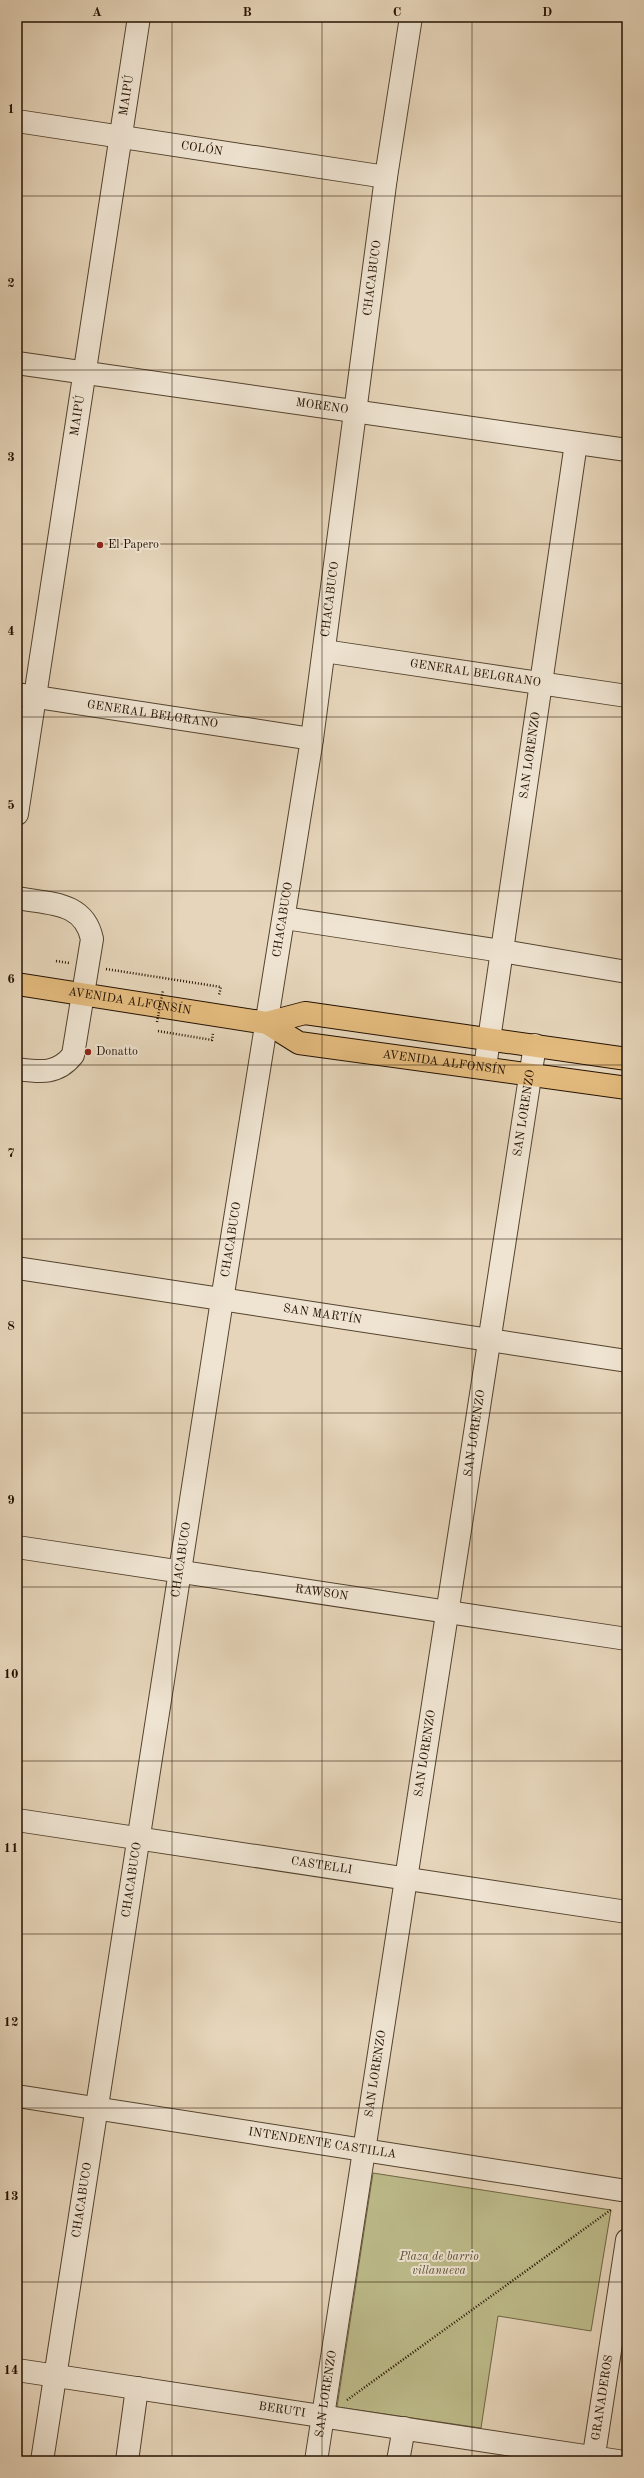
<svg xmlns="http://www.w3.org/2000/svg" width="644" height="2478" viewBox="0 0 644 2478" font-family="'Old Standard TT',serif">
<rect width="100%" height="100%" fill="#e6d5ba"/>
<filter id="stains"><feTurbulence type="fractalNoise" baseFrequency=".005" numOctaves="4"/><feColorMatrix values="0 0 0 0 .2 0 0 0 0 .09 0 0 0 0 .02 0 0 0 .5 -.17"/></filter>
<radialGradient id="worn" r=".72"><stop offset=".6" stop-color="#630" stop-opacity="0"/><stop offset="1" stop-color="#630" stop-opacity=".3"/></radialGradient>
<!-- green -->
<polygon fill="#bdbb8a" stroke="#706645" points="373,2173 611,2210 591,2331 498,2316 481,2428 337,2407"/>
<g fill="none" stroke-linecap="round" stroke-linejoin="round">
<defs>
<g id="minor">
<path id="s1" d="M 17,121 L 386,177"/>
<path id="s2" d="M 17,363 L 627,450"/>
<path id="s3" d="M 324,651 L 627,696"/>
<path id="s4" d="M 17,694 L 312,739"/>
<path id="s5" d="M 17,814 L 139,17"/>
<path d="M 17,898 C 49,904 84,901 92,939 L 73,1055 C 57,1075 40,1072 17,1069"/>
<polyline points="285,918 502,951 627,972"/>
<path id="s6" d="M 485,1067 L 576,443"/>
<path id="s7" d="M 17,1268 L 627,1361"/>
<path id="s8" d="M 17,1547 L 627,1639"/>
<path id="s9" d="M 17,1820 L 627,1912"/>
<path id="s10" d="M 17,2096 L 627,2191"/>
<path id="s11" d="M 17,2370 L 618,2461"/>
<path id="s12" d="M 42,2461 L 222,1300 L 312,739 L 386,177 L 411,17"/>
<polyline points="127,2461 137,2388"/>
<path id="s13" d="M 316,2461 L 535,1045"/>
<polyline points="398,2461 404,2428"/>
<path id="s14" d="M 593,2461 L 627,2240"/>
</g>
<g id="major">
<path id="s15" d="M 17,984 L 267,1023 L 299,1043 L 627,1088"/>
<polyline points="267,1023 305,1013 627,1059"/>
</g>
</defs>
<!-- minor casing -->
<use href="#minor" stroke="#54432e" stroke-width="24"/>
<!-- major casing -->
<use href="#major" stroke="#241200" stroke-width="24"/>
<!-- path -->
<g stroke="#241200" stroke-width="2.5" stroke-dasharray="1 2" stroke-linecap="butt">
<polyline points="56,961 69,963"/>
<polyline points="106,969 221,987 219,995"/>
<polyline points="158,1031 212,1040 213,1033"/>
<polyline points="347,2400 612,2209"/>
</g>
<!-- minor -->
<use href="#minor" stroke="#efe4d2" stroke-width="22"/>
<!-- major -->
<use href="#major" stroke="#e3ba7d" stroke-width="22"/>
<!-- path-bridge -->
<polyline stroke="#241200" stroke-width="2.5" stroke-dasharray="1 2" stroke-linecap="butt" points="157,1022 163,990"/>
</g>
<!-- grid -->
<path fill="none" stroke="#241200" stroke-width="1" stroke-opacity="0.55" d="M 172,17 L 172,2461M 322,17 L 322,2461M 472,17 L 472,2461M 17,196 L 627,196M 17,370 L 627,370M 17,544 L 627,544M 17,717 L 627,717M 17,891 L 627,891M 17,1065 L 627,1065M 17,1239 L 627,1239M 17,1413 L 627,1413M 17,1587 L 627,1587M 17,1761 L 627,1761M 17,1934 L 627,1934M 17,2108 L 627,2108M 17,2282 L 627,2282"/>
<!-- markers -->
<g fill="#8f2418" stroke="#efe4d2" stroke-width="1.5">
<circle cx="100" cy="545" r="4"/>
<circle cx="88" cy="1052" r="4"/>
</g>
<g text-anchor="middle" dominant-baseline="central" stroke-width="4" stroke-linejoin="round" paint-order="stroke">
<!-- street labels -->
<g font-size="12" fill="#241200" stroke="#efe4d2">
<text stroke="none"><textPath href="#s5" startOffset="727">MAIPÚ</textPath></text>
<text stroke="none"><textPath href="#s1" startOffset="187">COLÓN</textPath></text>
<text stroke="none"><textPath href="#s12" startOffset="2208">CHACABUCO</textPath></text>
<text stroke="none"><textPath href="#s2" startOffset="308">MORENO</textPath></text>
<text stroke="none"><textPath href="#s5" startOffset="403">MAIPÚ</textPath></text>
<text stroke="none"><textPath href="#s12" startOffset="1884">CHACABUCO</textPath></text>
<text stroke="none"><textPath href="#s3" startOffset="153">GENERAL BELGRANO</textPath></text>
<text stroke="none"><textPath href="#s4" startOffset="137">GENERAL BELGRANO</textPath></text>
<text stroke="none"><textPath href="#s6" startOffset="315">SAN LORENZO</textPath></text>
<text stroke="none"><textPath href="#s12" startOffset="1560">CHACABUCO</textPath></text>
<text stroke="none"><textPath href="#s15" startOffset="114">AVENIDA ALFONSÍN</textPath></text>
<text stroke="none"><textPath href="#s15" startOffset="437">AVENIDA ALFONSÍN</textPath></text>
<text stroke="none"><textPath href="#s13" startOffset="1364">SAN LORENZO</textPath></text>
<text stroke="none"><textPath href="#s12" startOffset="1236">CHACABUCO</textPath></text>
<text stroke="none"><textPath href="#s7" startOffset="309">SAN MARTÍN</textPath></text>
<text stroke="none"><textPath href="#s13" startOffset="1040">SAN LORENZO</textPath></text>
<text stroke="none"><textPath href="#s12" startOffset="912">CHACABUCO</textPath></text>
<text stroke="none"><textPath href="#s8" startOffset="308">RAWSON</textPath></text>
<text stroke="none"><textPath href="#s13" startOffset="716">SAN LORENZO</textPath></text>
<text stroke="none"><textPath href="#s9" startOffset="308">CASTELLI</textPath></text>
<text stroke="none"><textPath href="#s12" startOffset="588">CHACABUCO</textPath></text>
<text stroke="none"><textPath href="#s13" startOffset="392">SAN LORENZO</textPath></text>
<text stroke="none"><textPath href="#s10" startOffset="309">INTENDENTE CASTILLA</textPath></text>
<text stroke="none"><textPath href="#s12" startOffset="264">CHACABUCO</textPath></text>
<text stroke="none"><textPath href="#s13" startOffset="68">SAN LORENZO</textPath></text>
<text stroke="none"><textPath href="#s14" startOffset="64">GRANADEROS</textPath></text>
<text stroke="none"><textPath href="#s11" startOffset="268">BERUTI</textPath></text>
</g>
<!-- poi labels -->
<g font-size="12" fill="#241200" stroke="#efe4d2" text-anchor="start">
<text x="108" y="545">El Papero</text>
<text x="96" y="1052">Donatto</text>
</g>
<!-- park labels -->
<g font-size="12" font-style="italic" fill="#5a4d30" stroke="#efe4d2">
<text x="439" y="2257">Plaza de barrio<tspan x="439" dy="14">villanueva</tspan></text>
</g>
</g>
<!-- margin -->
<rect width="644" height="2478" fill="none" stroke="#e6d5ba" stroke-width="44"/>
<rect x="22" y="22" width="600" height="2434" fill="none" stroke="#241200" stroke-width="1.5"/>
<g font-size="13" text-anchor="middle" font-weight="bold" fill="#241200">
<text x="97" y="16">A</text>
<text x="247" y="16">B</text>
<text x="397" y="16">C</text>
<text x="547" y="16">D</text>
<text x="11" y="113">1</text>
<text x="11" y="287">2</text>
<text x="11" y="461">3</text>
<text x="11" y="635">4</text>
<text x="11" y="809">5</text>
<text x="11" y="983">6</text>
<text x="11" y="1157">7</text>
<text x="11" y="1330">8</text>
<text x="11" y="1504">9</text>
<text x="11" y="1678">10</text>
<text x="11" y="1852">11</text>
<text x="11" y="2026">12</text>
<text x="11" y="2200">13</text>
<text x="11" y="2374">14</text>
</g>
<rect width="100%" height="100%" filter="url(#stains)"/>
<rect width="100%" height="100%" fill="url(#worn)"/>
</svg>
